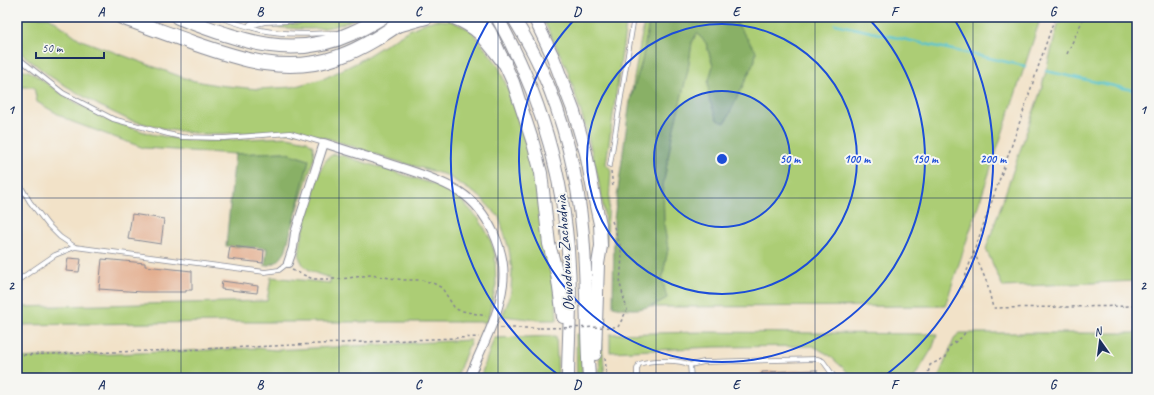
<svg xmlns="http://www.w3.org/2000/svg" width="1154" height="395" viewBox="0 0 1154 395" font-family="Caveat,sans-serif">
<rect width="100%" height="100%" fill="#f6f6f2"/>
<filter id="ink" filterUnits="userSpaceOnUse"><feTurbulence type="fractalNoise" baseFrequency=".025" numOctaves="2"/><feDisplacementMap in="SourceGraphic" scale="8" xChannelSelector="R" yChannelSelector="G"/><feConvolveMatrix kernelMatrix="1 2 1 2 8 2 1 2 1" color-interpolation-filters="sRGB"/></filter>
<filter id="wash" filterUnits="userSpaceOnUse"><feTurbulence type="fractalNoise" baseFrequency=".012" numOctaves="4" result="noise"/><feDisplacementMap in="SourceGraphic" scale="16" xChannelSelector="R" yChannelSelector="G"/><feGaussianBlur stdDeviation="0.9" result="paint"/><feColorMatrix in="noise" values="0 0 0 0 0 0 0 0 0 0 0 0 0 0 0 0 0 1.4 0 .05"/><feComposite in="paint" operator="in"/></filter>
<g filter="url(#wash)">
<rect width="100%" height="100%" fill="#f2e2c8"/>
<!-- green -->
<g fill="#accd75" stroke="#647e6a">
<polygon points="17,17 49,17 81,40 190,80 217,85 258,89 292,87 325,78 356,63 407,31 427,22 437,20 451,21 471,30 498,65 515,106 526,139 537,184 556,301 557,320 539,320 502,316 509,300 511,290 512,271 509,249 499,217 479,196 446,175 393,160 330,139 301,132 203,134 170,130 129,120 98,105 51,77 17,50"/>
<path d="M 314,17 L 357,17 C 330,33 303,29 273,27 L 276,24 L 298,24 Z"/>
<polygon points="542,17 627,17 606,164 611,170 606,247 604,211 597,173 584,122 567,69"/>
<polygon points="645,17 650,17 642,61 630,101"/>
<polygon points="733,17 1041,17 945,306 651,307 667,298 662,279 668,249 664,225 663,186 672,136 688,70 692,42 697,33 706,43 713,66 708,83 725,123 755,60 743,33 733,18"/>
<polygon points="1060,17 1137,17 1137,281 1003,287 986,249 1041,90"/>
<polygon points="17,68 31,72 66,97 107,120 151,134 178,139 205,141 287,137 307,141 313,146 314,157 292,228 309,160 283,152 235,154 144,148 70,121 37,102 34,87 17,87"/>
<path d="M 334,154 L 344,156 L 436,185 L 460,199 L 479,219 L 490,238 L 495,255 L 496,285 L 487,322 L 225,322 L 17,325 L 17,307 L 267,301 L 271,277 L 330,283 L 330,278 C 319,274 305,272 300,259 C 296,250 316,177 322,167 C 325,161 328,157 334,154 Z"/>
<polygon points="702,332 937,334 933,347 914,378 854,378 829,355 813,346 715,347 610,352 610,334"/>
<polygon points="960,333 1137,333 1137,378 938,378 955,337"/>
<polygon points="576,334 582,334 582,378 577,378"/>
<polygon points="599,334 601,334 605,378 600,378"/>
<polygon points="556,336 558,378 480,378 494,338"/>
<polygon points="471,340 456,378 17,378 17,358 256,348 275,350"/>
</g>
<!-- forest -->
<g fill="#89b066" stroke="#527062">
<path d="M 650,17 L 733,17 L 733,18 L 756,51 L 755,60 L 725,123 L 717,120 L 709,99 L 708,83 L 713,66 L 706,43 L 697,33 L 692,42 L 688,70 L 672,136 L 663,186 L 664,225 L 668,249 L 662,279 L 667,298 C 648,309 636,312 613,306 L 614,219 L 630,101 L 642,61 Z"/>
<path d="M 283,152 L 309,160 L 286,249 C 281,260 278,263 265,266 L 267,248 L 226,246 L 235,154 Z"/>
</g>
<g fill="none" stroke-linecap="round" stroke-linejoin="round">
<!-- stream -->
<g stroke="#56c3cc" stroke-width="2.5">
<polyline points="835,24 1025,66"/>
<polyline points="1046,71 1137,91"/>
</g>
</g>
<g id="blocks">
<!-- building -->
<g fill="#e3ae8f">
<polygon points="132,214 164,219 161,244 128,239"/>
<polygon points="230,246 264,250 263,263 228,259"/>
<polygon points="68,258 81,259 79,272 66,271"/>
<polygon points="102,259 145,263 145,266 192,271 192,290 186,290 186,292 142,292 99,289"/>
<polygon points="222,281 258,286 257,293 221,289"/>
<polygon points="817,370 818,378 762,378 762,372"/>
</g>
</g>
</g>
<g filter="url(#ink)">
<use href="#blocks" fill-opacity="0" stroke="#868893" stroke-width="1"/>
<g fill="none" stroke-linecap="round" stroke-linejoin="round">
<defs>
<g id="service">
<path d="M 219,17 C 233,22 247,27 261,30 C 286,35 312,34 337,33"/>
<polyline points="250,24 261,17"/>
<polyline points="249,26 265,22 292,21 305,17"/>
<polyline points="17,57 63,93 113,119 168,134 182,137 224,138 290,133 324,143"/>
<polyline points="610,165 634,17"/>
<polyline points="17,171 17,180 30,202 48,225 60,237 75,247"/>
<polyline points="17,281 55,255 75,247 265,272 279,270 288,263"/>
<polyline points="690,365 704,362 818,359 823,361 835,378"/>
<path d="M 637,378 L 637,369 L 639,364 C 651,360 680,359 690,365 L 691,378"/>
</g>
<path id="minor" d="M 288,263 L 293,248 L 295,233 L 324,143 C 348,151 372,158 396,166 C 418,173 440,180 460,192 C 488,210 507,252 503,284 C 499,317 481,348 469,378"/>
<g id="primary">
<polyline points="480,17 490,32 513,82 533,143 541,173 549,244 557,274 563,317"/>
<path d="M 497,17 C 546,104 570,199 570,299 C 570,325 568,352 568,378"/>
<path d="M 513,17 C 524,35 534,52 542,71 C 565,122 578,180 583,235 C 587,283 586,330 589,378"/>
<polyline points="534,17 553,57 574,112 586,153 596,206 600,224 601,246 598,264 595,354"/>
</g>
<g id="motorway">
<path d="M 122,17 C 145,26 169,34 193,43 C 242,60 287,75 338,57 C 364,48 387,32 409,17"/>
<path d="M 178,17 C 237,39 290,62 352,33 C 362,29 372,23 382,17"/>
<path d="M 454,17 C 481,28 487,40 504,62"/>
<polyline points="401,24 426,17"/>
</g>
</defs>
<!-- service casing -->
<use href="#service" stroke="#868893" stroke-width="5.5"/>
<!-- minor casing -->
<use href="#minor" stroke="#868893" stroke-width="10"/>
<!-- primary casing -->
<use href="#primary" stroke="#868893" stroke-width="14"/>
<!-- motorway casing -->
<use href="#motorway" stroke="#868893" stroke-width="16"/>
<!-- path -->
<g stroke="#868893" stroke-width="1.5" stroke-dasharray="3 3" stroke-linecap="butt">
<polyline points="1067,54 1084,17"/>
<polyline points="611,171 613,187"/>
<polyline points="612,221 619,241 622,256 620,284 627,310 618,327"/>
<polyline points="974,252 987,283 993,308 1137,306"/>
<polyline points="292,270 313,279 341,279 370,275 404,280 421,280 433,283 442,288 454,307 458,310 486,316"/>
<polyline points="961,288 1015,136 1055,17"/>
<polyline points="500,328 540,328"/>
<polyline points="17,355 180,350 479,337"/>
<polyline points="605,358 607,378"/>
<polyline points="927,378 930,365 946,357 950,346 962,337 966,331"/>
</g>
<!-- service -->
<use href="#service" stroke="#fff" stroke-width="4"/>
<!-- minor -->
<use href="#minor" stroke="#fff" stroke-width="8"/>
<!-- primary -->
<use href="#primary" stroke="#fff" stroke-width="12"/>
<!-- motorway -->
<use href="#motorway" stroke="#fff" stroke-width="14"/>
<!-- path-bridge -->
<polyline stroke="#868893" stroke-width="1.5" stroke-dasharray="3 3" stroke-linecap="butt" points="540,328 618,327"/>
</g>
</g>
<!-- grid -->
<path fill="none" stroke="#1b2f5e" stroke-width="1" stroke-opacity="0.55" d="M 181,17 L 181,378M 339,17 L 339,378M 498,17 L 498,378M 656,17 L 656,378M 815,17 L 815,378M 973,17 L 973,378M 17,198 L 1137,198"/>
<!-- distance rings -->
<circle cx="722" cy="159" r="68" fill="#1d4ed8" fill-opacity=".12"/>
<g fill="none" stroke="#1d4ed8" stroke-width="2">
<circle cx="722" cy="159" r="68"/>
<circle cx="722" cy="159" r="135"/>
<path d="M868 18A203 203 0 1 1 576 18"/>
<path d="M561 377A271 271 0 0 1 491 17M953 17A271 271 0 0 1 883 377"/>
</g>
<g text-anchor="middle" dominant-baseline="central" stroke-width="4" stroke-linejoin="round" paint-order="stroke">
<!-- street labels -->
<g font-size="16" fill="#1b2f5e" stroke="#f6f6f2">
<text transform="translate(565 253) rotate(-94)">Obwodowa Zachodnia</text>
</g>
</g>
<circle cx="722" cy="159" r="6" fill="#1d4ed8" stroke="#f6f6f2" stroke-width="2"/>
<g font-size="12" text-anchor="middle" font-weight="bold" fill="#1d4ed8" stroke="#f6f6f2" stroke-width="4" stroke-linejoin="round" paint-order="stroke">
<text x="790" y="163">50 m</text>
<text x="857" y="163">100 m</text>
<text x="925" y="163">150 m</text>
<text x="993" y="163">200 m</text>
</g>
<!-- margin -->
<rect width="1154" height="395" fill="none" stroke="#f6f6f2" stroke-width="44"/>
<!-- north arrow -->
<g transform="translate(1100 341) rotate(346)" stroke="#f6f6f2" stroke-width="3" paint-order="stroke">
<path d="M0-3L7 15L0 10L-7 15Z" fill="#1b2f5e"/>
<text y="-6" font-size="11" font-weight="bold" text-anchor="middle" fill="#1b2f5e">N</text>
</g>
<!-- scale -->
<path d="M36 52v6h68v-6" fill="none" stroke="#1b2f5e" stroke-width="2"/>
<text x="42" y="52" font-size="12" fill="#1b2f5e" stroke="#f6f6f2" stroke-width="3" paint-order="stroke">50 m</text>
<rect x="22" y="22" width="1110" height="351" fill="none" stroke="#1b2f5e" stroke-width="1.5"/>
<g font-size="13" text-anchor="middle" font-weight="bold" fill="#1b2f5e">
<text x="101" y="16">A</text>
<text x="260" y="16">B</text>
<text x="418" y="16">C</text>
<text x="577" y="16">D</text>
<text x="736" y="16">E</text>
<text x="894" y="16">F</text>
<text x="1053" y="16">G</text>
<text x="11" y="114">1</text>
<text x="1143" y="114">1</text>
<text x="11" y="290">2</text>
<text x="1143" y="290">2</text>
<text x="101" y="389">A</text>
<text x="260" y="389">B</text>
<text x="418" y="389">C</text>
<text x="577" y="389">D</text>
<text x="736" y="389">E</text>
<text x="894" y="389">F</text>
<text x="1053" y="389">G</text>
</g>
</svg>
